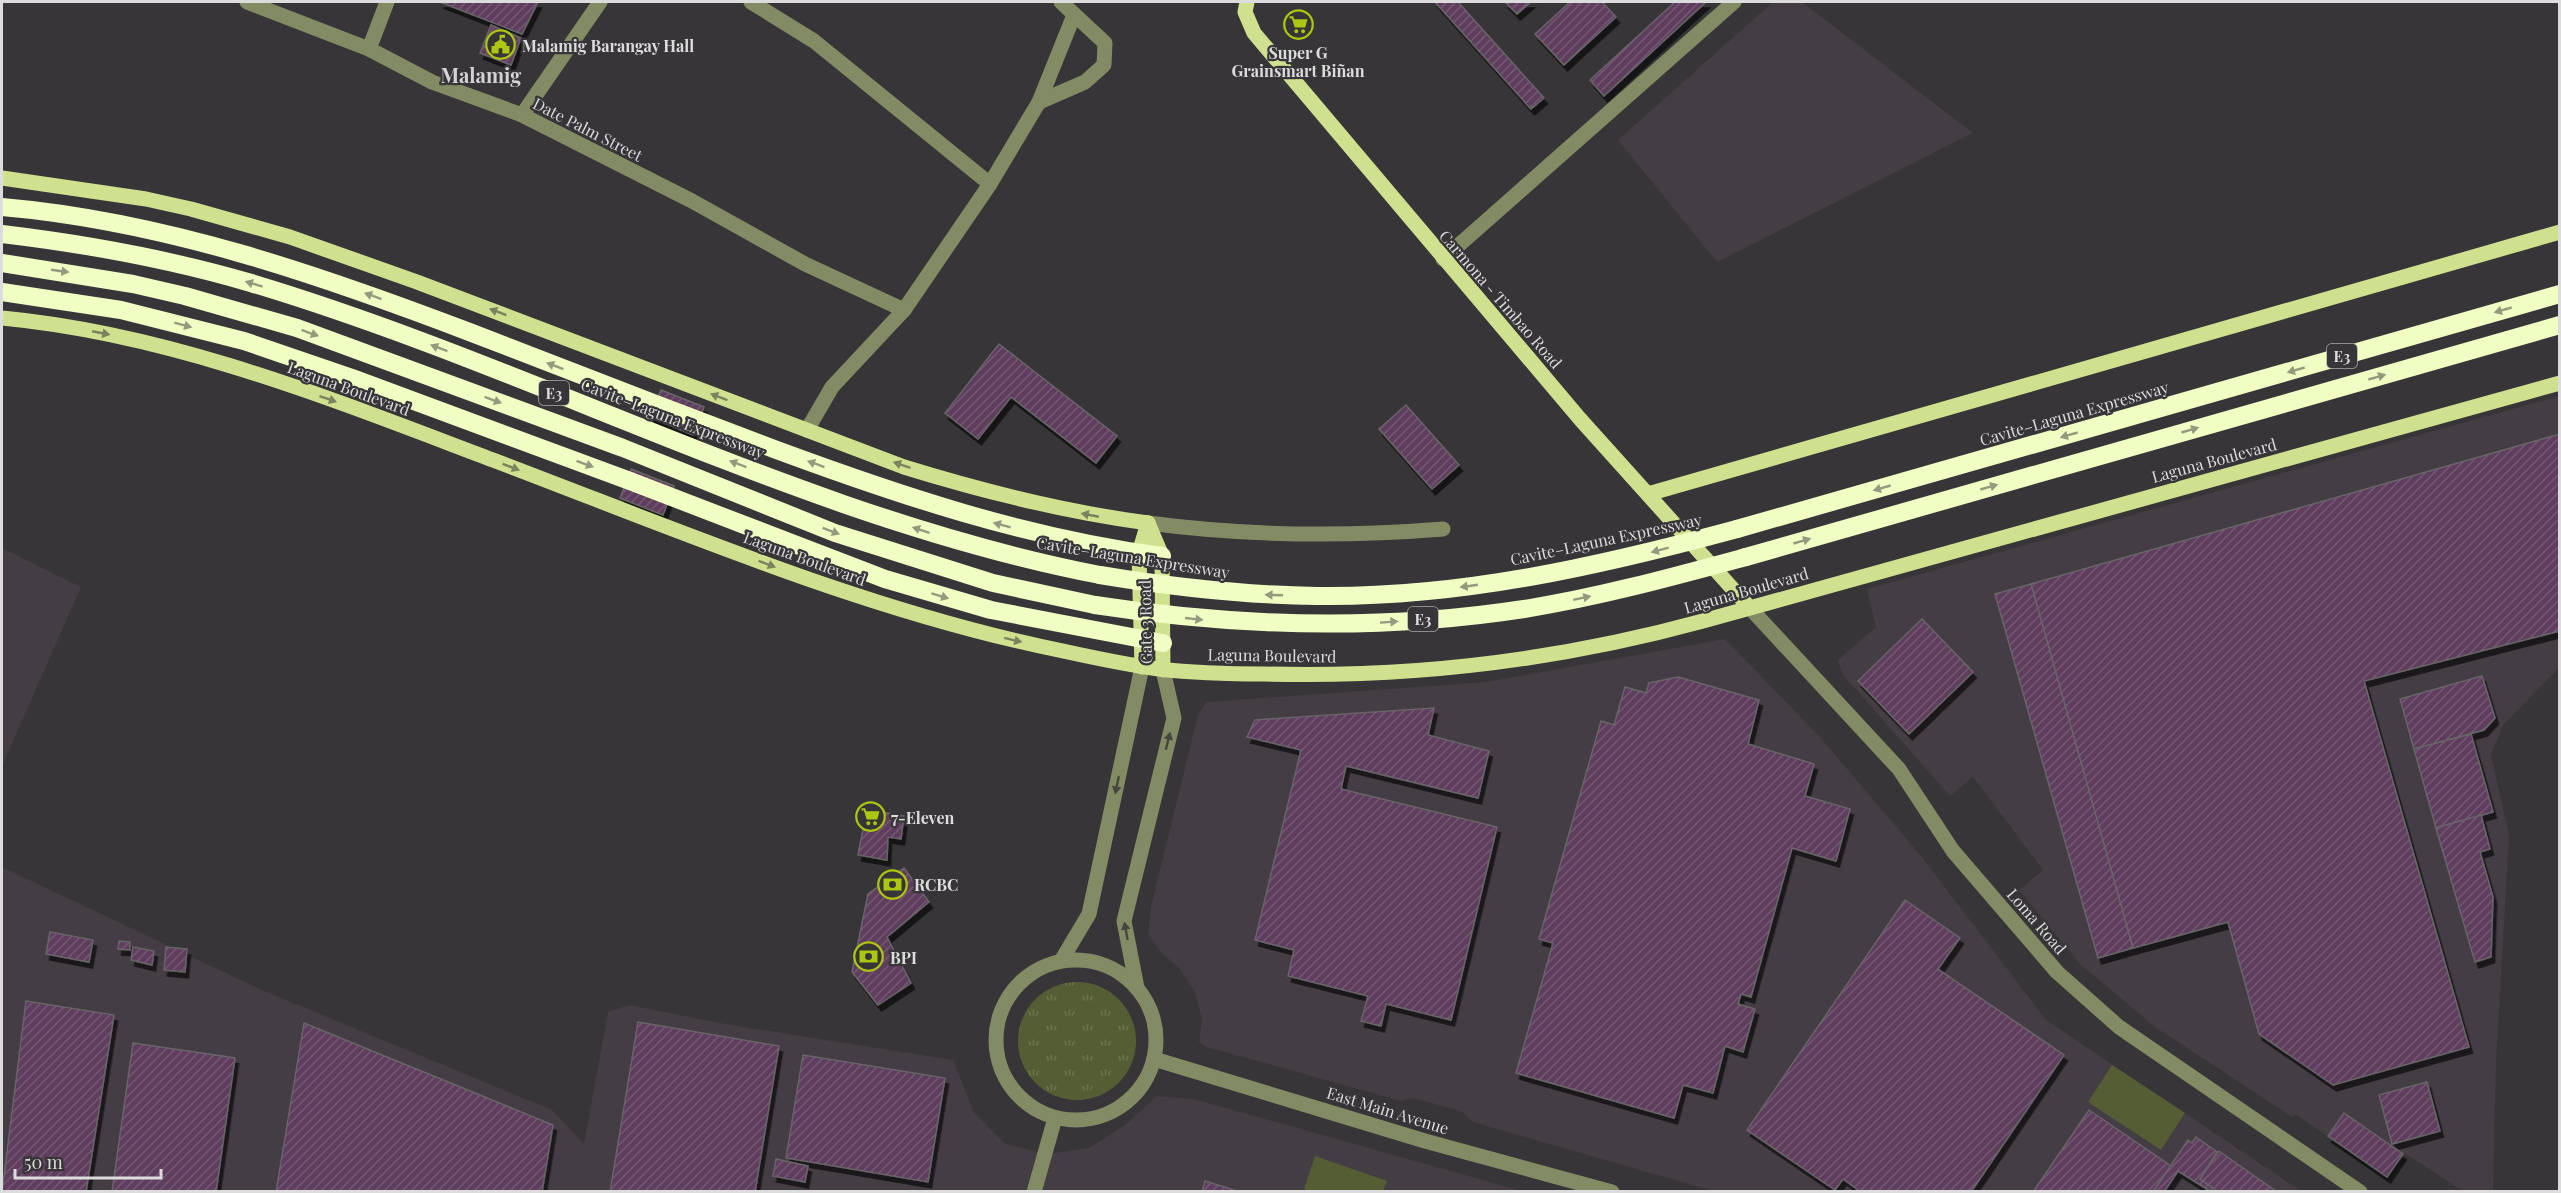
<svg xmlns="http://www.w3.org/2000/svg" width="2561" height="1193" viewBox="0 0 2561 1193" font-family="'Playfair Display',serif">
<defs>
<pattern id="grass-tufts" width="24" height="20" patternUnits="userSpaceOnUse" patternTransform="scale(1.5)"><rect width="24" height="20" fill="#555d34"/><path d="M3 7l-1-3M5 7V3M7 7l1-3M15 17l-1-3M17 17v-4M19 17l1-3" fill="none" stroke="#6d7451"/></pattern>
<pattern id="building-hatch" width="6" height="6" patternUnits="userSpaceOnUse" patternTransform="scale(1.5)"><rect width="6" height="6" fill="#5e3c5d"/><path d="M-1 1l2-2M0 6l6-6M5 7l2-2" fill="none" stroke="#755874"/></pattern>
<filter id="shadow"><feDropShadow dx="3.5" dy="6" stdDeviation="0" flood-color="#0009"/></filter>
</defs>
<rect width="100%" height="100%" fill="#373537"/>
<!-- built -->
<g fill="#443d44">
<polygon points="1773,2 1802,2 1973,133 1717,262 1618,140"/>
<polygon points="2559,396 2559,668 2504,724 2491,754 2509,836 2496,1064 2493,1191 2463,1191 2404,1153 2387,1177 2295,1114 2292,1117 2155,1027 2080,964 2019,890 2043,870 1973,777 1950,796 1843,675 1838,660 1876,627 1867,589"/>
<polygon points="2,548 81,587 2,766"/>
<polygon points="1725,639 1819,736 1922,857 2046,1020 2301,1191 1713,1191 1473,1122 1461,1111 1413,1098 1401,1101 1207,1047 1199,1042 1202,1019 1194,990 1179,968 1160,951 1148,933 1151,907 1198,715 1207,702 1487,682"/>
<polygon points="2,867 262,990 552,1110 584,1144 608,1012 629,1005 725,1024 953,1060 974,1112 1005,1144 1047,1154 1089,1148 1125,1125 1157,1096 1194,1099 1522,1191 2,1191"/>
</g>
<!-- grass -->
<circle fill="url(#grass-tufts)" cx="1077" cy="1041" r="59"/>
<!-- pitch -->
<g fill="#555d34">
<polygon points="2112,1065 2185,1113 2161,1150 2088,1102"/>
<polygon points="1315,1156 1387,1181 1383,1191 1310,1192 1304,1189"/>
</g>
<!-- building -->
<g fill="url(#building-hatch)" stroke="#686568" stroke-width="1.5" filter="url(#shadow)">
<polygon points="440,2 538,2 522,34"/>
<polygon points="1435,2 1458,2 1544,98 1531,109"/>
<polygon points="1505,2 1531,2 1517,14"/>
<polygon points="1570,2 1602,2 1616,17 1564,65 1535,34"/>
<polygon points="1675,2 1706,2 1604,96 1590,80"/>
<polygon points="491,25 521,38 511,65 480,53"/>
<polygon points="999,344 1117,436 1096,463 1011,397 978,439 945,413"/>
<polygon points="661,390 704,407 693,435 650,417"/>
<polygon points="1406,405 1459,465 1432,489 1379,429"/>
<polygon points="2560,434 2560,631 2364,681 2469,1047 2333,1085 2259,1034 2228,922 2133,948 2031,584"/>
<polygon points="631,469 674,486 663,515 620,498"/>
<polygon points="2031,584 2133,948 2098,958 1995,594"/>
<polygon points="1922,619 1973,672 1909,734 1858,681"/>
<polygon points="2482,676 2495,718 2484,730 2414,749 2400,699"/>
<polygon points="1678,677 1759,700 1748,744 1814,764 1805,796 1850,809 1836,861 1792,848 1751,997 1741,994 1738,1004 1755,1009 1743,1052 1725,1046 1713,1093 1683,1085 1674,1118 1516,1073 1553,943 1539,939 1601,721 1614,725 1625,687 1646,693 1649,683"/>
<polygon points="1434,708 1428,735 1489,751 1478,798 1346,766 1341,789 1497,827 1451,1020 1386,1004 1381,1026 1361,1021 1368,996 1288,976 1294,950 1255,940 1301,750 1247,737 1255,720"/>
<polygon points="2471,734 2493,812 2436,828 2414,749"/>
<polygon points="867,809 904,816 901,839 888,837 887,860 858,855"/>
<polygon points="2481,815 2490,849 2480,852 2493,897 2491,957 2475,962 2436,828"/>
<polygon points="904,868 929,902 887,937 911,983 878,1005 852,972 868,894"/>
<polygon points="1905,900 1960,938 1938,969 2064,1055 1971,1192 1861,1192 1843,1179 1835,1190 1747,1130"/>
<polygon points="50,932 93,940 89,962 46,954"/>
<polygon points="119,941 130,942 130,950 118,949"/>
<polygon points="133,947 154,951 152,965 131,960"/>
<polygon points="166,947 187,949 185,972 164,970"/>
<polygon points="26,1001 114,1015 86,1192 2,1192"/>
<polygon points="638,1022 779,1046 755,1192 610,1192"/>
<polygon points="304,1023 553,1125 542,1192 276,1192"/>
<polygon points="133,1043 235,1058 216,1192 112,1192"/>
<polygon points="803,1055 945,1078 928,1182 786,1158"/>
<polygon points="2427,1082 2440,1131 2392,1144 2379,1095"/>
<polygon points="2089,1110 2171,1166 2153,1192 2033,1192"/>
<polygon points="2344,1113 2403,1154 2387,1177 2328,1136"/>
<polygon points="2196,1137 2217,1152 2200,1179 2213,1188 2210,1191 2178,1171 2164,1192 2153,1192 2188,1140 2192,1143"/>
<polygon points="2219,1151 2277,1192 2218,1192 2213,1188 2200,1179"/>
<polygon points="776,1159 808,1166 805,1182 773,1176"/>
<polygon points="1205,1181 1240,1192 1202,1192"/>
</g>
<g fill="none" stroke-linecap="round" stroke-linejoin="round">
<!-- minor -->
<g stroke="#828b64" stroke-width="15">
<polyline points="247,2 369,49 432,82 522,115 692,201 805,264 904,310"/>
<polyline points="751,2 814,41 990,184"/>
<polyline points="369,49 387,2"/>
<polyline points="1039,102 1085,82 1104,65 1105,43 1061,2"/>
<polyline points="522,115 600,2"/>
<polyline points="1443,259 1734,2"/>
<polyline points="807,430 832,387 904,310 990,184 1039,102 1074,15"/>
<path d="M 1148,523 C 1247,536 1345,537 1443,529"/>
<polyline points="1749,607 1899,769 1953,851 2057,972 2119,1027 2360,1192"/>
<circle cx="1076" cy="1040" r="80"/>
<polyline points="1061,961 1089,914 1142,667"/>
<polyline points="1137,988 1124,921 1174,718 1163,670"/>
<polyline points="1154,1059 1425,1141 1612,1192"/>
<polyline points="1034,1192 1055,1118"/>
</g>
<!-- major -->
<g stroke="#cfe18e" stroke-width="15">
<polyline points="1247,2 1245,12 1254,33 1580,419 1749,607"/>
<path d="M 2,178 L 146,199 L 191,209 L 290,237 L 417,282 L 904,467 C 985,492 1065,512 1148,523"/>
<path d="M 2,318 C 173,334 334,400 493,460 C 681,531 866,611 1063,651 C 1095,658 1127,665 1159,669 C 1194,673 1230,674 1265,674 C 1413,678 1560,660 1703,621 L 2560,383"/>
<polyline points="1648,494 2560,232"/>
<polyline points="1148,523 1162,556 1163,670"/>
<polyline points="1142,667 1139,553 1148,523"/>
</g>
<!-- highway -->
<g stroke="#f0fec4" stroke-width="18">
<path d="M 2,207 C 164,221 320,275 472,333 C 573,372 673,411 774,449 C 901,496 1027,538 1162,556"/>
<path d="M 2,234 C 86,244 169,259 251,283 C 538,369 805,518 1100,575"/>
<polyline points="2,263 133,284 185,296 297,328 623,448 835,533 993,583 1095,605"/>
<polyline points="2,292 121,310 244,341 352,378 630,481 885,579 991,610 1163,643"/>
<polyline points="1737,529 2560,294"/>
<polyline points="1746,557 2560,325"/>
</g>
<!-- highway-bridge -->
<g stroke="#f0fec4" stroke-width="18">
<path d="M 1100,575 C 1172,587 1244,595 1317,596 C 1460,598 1600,566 1737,529"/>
<path d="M 1095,605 C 1238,627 1381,631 1524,609 C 1599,597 1672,577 1746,557"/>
</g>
</g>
<!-- one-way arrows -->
<defs><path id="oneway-solid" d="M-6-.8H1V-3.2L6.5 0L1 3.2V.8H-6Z" transform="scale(1.5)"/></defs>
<g fill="#949a7e">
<use href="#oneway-solid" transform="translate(60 271) rotate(8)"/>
<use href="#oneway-solid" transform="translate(254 284) rotate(-163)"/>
<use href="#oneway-solid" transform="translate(373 296) rotate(-160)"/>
<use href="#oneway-solid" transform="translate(2503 310) rotate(164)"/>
<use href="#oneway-solid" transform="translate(183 325) rotate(15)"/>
<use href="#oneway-solid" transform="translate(310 333) rotate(20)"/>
<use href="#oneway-solid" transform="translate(439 348) rotate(-159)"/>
<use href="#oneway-solid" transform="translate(555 366) rotate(-159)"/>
<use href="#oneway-solid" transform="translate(2296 370) rotate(164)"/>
<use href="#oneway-solid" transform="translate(2377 377) rotate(-16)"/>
<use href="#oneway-solid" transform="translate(493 400) rotate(20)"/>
<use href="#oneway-solid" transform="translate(2190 430) rotate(-16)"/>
<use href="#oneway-solid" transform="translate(2069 435) rotate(164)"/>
<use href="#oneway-solid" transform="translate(585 464) rotate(20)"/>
<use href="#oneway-solid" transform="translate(738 464) rotate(-159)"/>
<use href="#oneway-solid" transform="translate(816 464) rotate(-160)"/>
<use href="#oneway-solid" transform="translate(1989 487) rotate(-16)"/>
<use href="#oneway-solid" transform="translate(1882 488) rotate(164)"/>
<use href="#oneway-solid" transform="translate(1002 525) rotate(-165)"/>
<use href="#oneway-solid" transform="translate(921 530) rotate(-162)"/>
<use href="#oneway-solid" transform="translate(831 531) rotate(21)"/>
<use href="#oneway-solid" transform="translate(1802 541) rotate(-16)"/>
<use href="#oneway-solid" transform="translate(1660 550) rotate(165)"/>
<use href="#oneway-solid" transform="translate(1469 586) rotate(172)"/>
<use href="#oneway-solid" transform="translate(1274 595) rotate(-178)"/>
<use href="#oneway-solid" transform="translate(940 596) rotate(17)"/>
<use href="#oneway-solid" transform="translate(1582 598) rotate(-12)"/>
<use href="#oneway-solid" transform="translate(1194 619) rotate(6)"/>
<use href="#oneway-solid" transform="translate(1389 622) rotate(-4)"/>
</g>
<g fill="#7b825e">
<use href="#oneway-solid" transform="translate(498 312) rotate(-159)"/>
<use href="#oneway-solid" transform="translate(101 333) rotate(11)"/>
<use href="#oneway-solid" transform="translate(719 397) rotate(-159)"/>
<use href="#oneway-solid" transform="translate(328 399) rotate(19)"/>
<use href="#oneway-solid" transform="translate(902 465) rotate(-161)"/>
<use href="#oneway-solid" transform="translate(511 467) rotate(21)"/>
<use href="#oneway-solid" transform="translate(1090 515) rotate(-169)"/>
<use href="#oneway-solid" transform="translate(767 564) rotate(21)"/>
<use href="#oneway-solid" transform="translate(1013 640) rotate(14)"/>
</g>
<g fill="#464640">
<use href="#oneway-solid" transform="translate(1168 741) rotate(-76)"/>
<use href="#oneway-solid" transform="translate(1117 785) rotate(102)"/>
<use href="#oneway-solid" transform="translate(1126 931) rotate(-100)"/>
</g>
<!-- icons -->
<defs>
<symbol id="supermarket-ring" viewBox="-11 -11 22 22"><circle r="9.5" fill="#373537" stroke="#adc60f" stroke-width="1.5"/><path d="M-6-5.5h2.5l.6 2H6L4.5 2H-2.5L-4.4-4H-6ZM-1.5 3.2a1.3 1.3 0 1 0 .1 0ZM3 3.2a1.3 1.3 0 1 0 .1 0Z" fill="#adc60f"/></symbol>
<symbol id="civic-ring" viewBox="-11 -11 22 22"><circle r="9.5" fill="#373537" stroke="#adc60f" stroke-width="1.5"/><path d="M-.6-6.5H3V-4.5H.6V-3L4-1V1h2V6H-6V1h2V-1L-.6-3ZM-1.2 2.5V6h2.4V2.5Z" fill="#adc60f"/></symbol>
<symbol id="bank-ring" viewBox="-11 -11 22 22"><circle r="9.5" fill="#373537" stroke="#adc60f" stroke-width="1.5"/><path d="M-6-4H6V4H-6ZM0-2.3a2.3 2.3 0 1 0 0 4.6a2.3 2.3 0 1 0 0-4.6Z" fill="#adc60f"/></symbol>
</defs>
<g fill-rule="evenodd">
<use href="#supermarket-ring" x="1282" y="8" width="33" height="33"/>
<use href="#civic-ring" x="484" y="28" width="33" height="33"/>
<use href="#supermarket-ring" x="854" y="800" width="33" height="33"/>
<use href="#bank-ring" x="876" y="868" width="33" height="33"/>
<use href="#bank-ring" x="852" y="940" width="33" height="33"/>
</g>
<g text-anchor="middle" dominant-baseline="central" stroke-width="4.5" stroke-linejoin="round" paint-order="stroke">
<!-- shield labels -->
<g fill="#373537" stroke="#abaaab" stroke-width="1.5">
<rect x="2327" y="344" width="30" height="24" rx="4.5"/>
<rect x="539" y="381" width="30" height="24" rx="4.5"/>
<rect x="1408" y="607" width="30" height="24" rx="4.5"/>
</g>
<g font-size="15" font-weight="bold" fill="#dddcdd">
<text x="2342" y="356">E3</text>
<text x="554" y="393">E3</text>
<text x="1423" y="619">E3</text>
</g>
<!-- poi labels -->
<g font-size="16" font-weight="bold" fill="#dddcdd" stroke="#373537" text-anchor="start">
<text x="522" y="45">Malamig Barangay Hall</text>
<text x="1298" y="52" text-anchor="middle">Super G<tspan x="1298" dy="18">Grainsmart Biñan</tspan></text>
<text x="891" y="817">7-Eleven</text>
<text x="914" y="884">RCBC</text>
<text x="890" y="957">BPI</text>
</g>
<!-- street labels -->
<g font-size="16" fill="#dddcdd" stroke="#373537">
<text transform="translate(588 129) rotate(27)">Date Palm Street</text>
<text transform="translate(1501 299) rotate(49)">Carmona - Timbao Road</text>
<text transform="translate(349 388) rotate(20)">Laguna Boulevard</text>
<text transform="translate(2074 413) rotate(-16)">Cavite–Laguna Expressway</text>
<text transform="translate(673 418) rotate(21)">Cavite–Laguna Expressway</text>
<text transform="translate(2214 460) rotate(-15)">Laguna Boulevard</text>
<text transform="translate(1606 539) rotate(-12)">Cavite–Laguna Expressway</text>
<text transform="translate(1133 557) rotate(9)">Cavite–Laguna Expressway</text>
<text transform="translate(805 558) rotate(20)">Laguna Boulevard</text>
<text transform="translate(1746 590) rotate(-16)">Laguna Boulevard</text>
<text transform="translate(1145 622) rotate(-91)">Gate 3 Road</text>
<text transform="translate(1272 655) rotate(1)">Laguna Boulevard</text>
<text transform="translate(2037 921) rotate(49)">Loma Road</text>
<text transform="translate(1388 1110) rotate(17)">East Main Avenue</text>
</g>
<!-- quarter labels -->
<g font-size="20" font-weight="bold" fill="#d5d2d5" stroke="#373537">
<text x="481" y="74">Malamig</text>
</g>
</g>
<!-- border -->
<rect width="2561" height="1193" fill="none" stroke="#dddcdd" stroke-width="6"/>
<!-- scale -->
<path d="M15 1169v9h146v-9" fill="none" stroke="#dddcdd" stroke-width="3"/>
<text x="24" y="1169" font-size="18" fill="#dddcdd" stroke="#373537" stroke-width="4.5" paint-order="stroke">50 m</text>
</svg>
